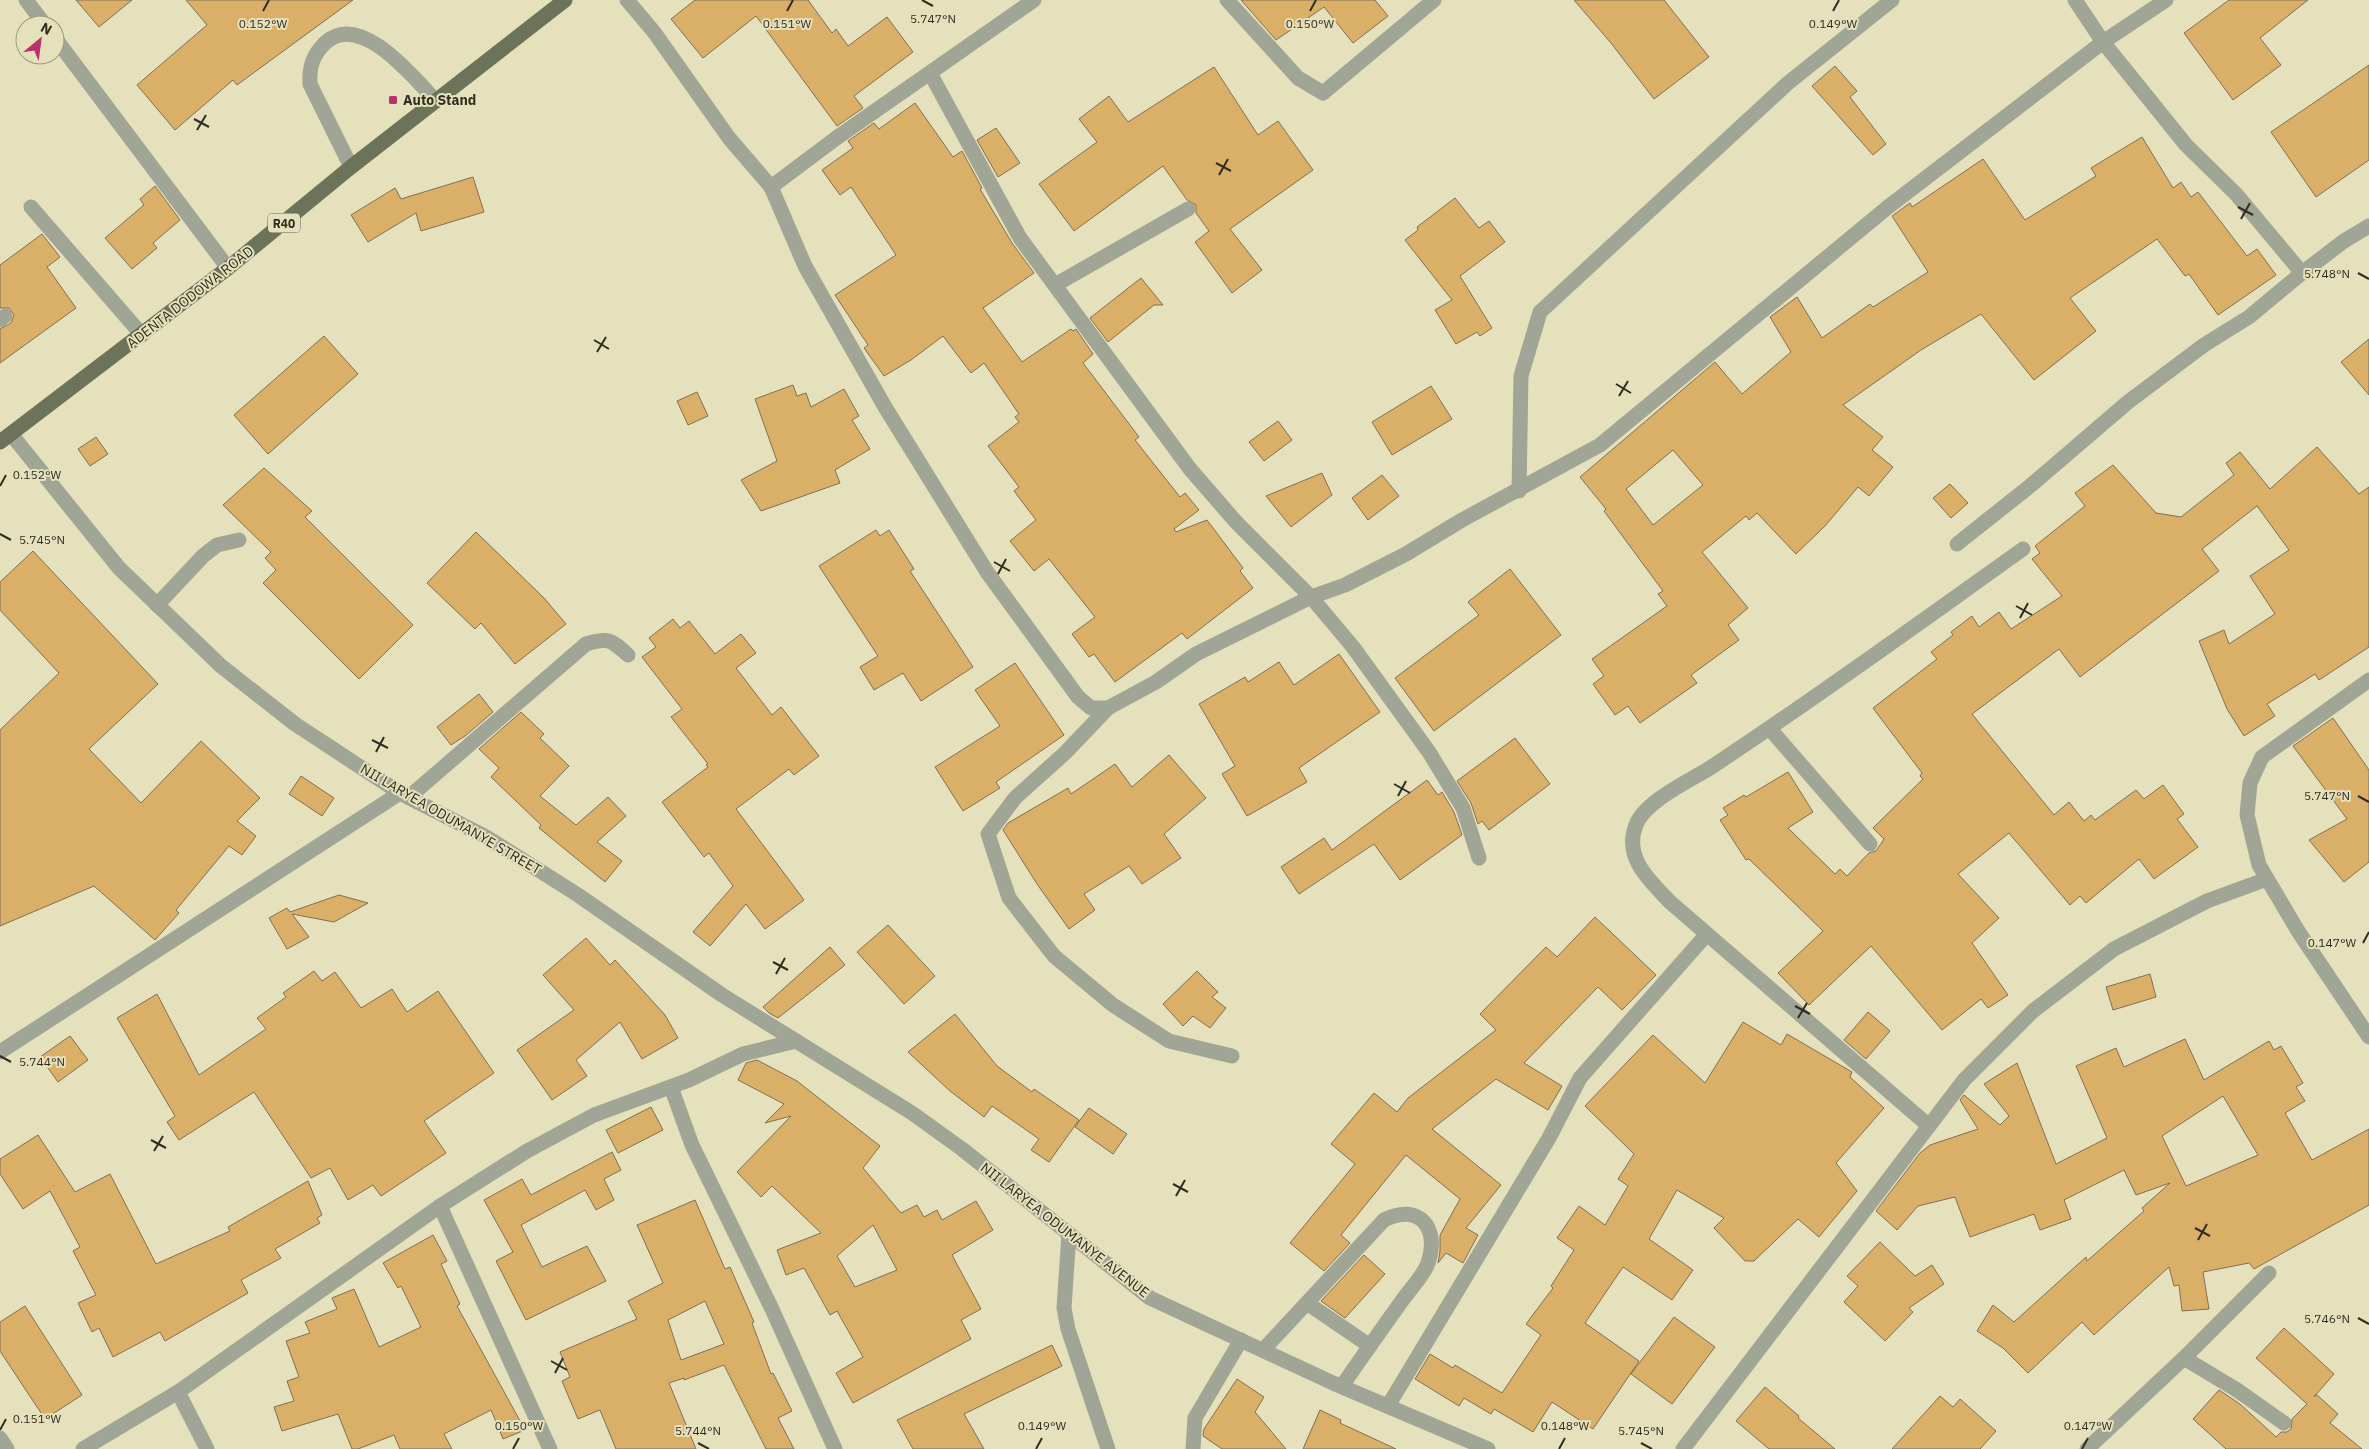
<svg xmlns="http://www.w3.org/2000/svg" width="2369" height="1449" viewBox="0 0 2369 1449" font-family="'IBM Plex Sans',sans-serif">
<rect width="100%" height="100%" fill="#e6e1bd"/>
<!-- building -->
<g fill="#dab069" stroke="#816f52" fill-rule="evenodd">
<polygon points="76,0 132,0 99,27"/>
<polygon points="186,0 353,0 237,85 233,80 175,130 137,85 207,25"/>
<polygon points="695,0 808,0 832,33 836,29 848,46 887,17 913,52 854,96 863,108 837,126 756,16 703,58 671,19"/>
<polygon points="1241,0 1375,0 1388,16 1353,43 1324,7 1276,40"/>
<polygon points="1574,0 1664,0 1709,57 1654,99 1611,43"/>
<polygon points="2229,0 2308,0 2260,38 2281,65 2233,100 2184,33"/>
<polygon points="2369,65 2369,160 2316,197 2271,132"/>
<polygon points="1835,66 1857,91 1850,97 1886,144 1873,155 1812,86"/>
<polygon points="1214,67 1258,135 1278,121 1313,170 1230,229 1262,270 1232,293 1195,242 1209,231 1196,213 1196,205 1187,200 1163,166 1074,231 1039,184 1097,142 1079,119 1109,96 1128,122"/>
<polygon points="915,103 953,157 962,151 982,188 980,189 1012,243 1034,273 983,308 1022,362 1071,329 1073,331 1076,329 1093,354 1083,363 1139,437 1135,440 1180,497 1185,493 1199,510 1174,529 1176,532 1207,520 1243,568 1240,571 1253,588 1187,639 1182,633 1115,682 1094,654 1089,657 1072,634 1095,617 1049,559 1034,571 1010,541 1036,520 1014,491 1019,487 988,446 1019,422 1015,417 1019,414 984,363 971,373 943,336 911,360 884,376 864,348 868,345 835,295 896,255 851,187 840,195 822,170 853,148 848,141 874,123 879,129"/>
<polygon points="996,128 1020,163 998,177 977,140"/>
<path d="M 2142,137 L 2173,188 L 2181,182 L 2191,197 L 2198,192 L 2247,256 L 2257,249 L 2276,275 L 2218,315 L 2189,274 L 2185,276 L 2157,239 L 2070,298 L 2096,331 L 2034,380 L 1981,314 L 1921,350 L 1843,405 L 1883,437 L 1872,450 L 1893,467 L 1869,496 L 1858,487 L 1825,526 L 1796,554 L 1757,513 L 1749,520 L 1746,516 L 1702,552 L 1748,608 L 1728,625 L 1739,640 L 1691,675 L 1697,683 L 1640,723 L 1628,706 L 1615,715 L 1593,684 L 1604,676 L 1592,659 L 1667,606 L 1658,594 L 1663,591 L 1604,511 L 1606,509 L 1580,477 L 1715,362 L 1742,394 L 1791,352 L 1770,317 L 1797,297 L 1822,338 L 1870,304 L 1873,307 L 1928,272 L 1892,216 L 1910,203 L 1912,207 L 1983,159 L 2025,220 L 2096,176 L 2091,168 ZM 1673,450 L 1703,485 L 1653,525 L 1626,489 Z"/>
<polygon points="473,177 484,212 421,231 416,213 368,242 351,215 395,188 401,199"/>
<polygon points="155,186 180,220 153,243 157,248 132,269 105,238 144,205 140,199"/>
<polygon points="1455,198 1479,228 1489,221 1505,242 1460,276 1492,328 1480,336 1477,332 1456,344 1435,310 1452,300 1405,240 1418,230 1417,227"/>
<polygon points="42,234 60,257 47,267 76,308 0,363 0,329 11,323 14,315 9,308 0,308 0,265"/>
<polygon points="1141,278 1163,305 1154,305 1108,342 1090,318"/>
<polygon points="324,336 358,374 268,454 234,415"/>
<polygon points="2369,339 2369,395 2341,362"/>
<polygon points="793,385 797,396 806,393 811,407 844,389 859,416 852,420 870,449 835,470 840,483 761,511 741,480 777,461 755,399"/>
<polygon points="1431,386 1452,419 1392,455 1372,422"/>
<polygon points="697,392 708,416 688,425 677,401"/>
<polygon points="1278,421 1292,440 1264,461 1249,442"/>
<polygon points="96,437 108,454 90,466 78,449"/>
<polygon points="2317,447 2359,494 2369,487 2369,647 2319,680 2315,674 2267,704 2275,716 2244,736 2227,709 2199,641 2224,630 2229,644 2275,614 2250,576 2289,550 2257,506 2202,549 2219,571 2080,677 2059,649 1972,714 2054,815 2069,802 2084,821 2091,815 2095,820 2136,790 2144,799 2163,785 2184,814 2177,819 2198,847 2154,879 2139,859 2086,903 2080,896 2070,905 2009,833 1958,874 1999,918 1972,943 2008,995 1988,1008 1981,999 1942,1030 1871,946 1809,1005 1778,973 1823,931 1749,859 1746,860 1720,820 1728,815 1723,808 1744,795 1746,797 1788,772 1813,812 1788,828 1835,874 1840,869 1847,876 1869,853 1876,851 1884,839 1873,828 1923,779 1920,776 1922,773 1873,708 1937,659 1931,652 1953,635 1951,632 1972,616 1979,627 1999,612 2011,629 2062,596 2032,559 2040,553 2035,546 2085,506 2075,493 2113,465 2156,513 2181,517 2234,475 2226,463 2240,452 2270,489"/>
<polygon points="264,468 312,511 305,517 413,625 359,679 263,583 276,570 265,558 271,552 223,505"/>
<polygon points="1322,473 1332,495 1291,527 1266,496"/>
<polygon points="1382,475 1399,496 1368,520 1352,498"/>
<polygon points="1950,484 1968,503 1951,518 1933,498"/>
<polygon points="876,530 880,536 889,530 914,569 910,571 973,667 921,701 903,673 874,690 860,667 878,656 819,566"/>
<polygon points="476,532 544,598 566,624 515,664 481,623 475,629 427,583"/>
<polygon points="33,551 158,684 89,749 141,803 201,741 260,798 237,821 256,836 242,855 229,846 176,910 179,913 155,940 94,886 0,926 0,730 59,673 0,610 0,582"/>
<polygon points="1510,569 1561,635 1434,731 1395,678 1479,615 1468,602"/>
<polygon points="673,619 680,628 689,621 715,654 741,634 756,653 736,668 772,715 781,707 819,756 794,775 789,769 736,809 804,900 765,929 746,904 710,946 693,932 733,886 709,853 704,857 662,802 708,767 706,765 708,764 671,717 682,709 642,657 656,647 649,638"/>
<polygon points="1339,654 1380,712 1299,768 1307,782 1247,816 1222,774 1235,766 1199,704 1245,677 1248,682 1279,662 1294,685"/>
<polygon points="1015,663 1064,735 996,782 1000,788 963,811 935,767 1000,726 975,690"/>
<polygon points="479,694 493,712 465,736 451,745 437,727"/>
<polygon points="521,712 544,734 540,738 569,766 540,796 576,825 608,797 626,816 597,842 622,861 605,882 539,828 541,825 491,777 499,768 479,749"/>
<polygon points="2333,718 2369,770 2369,862 2344,882 2309,840 2347,819 2293,746"/>
<polygon points="1515,738 1550,784 1489,830 1482,821 1478,824 1471,803 1457,781"/>
<polygon points="1169,755 1206,798 1164,834 1181,858 1142,884 1129,866 1084,894 1095,910 1069,929 1037,884 1003,830 1008,823 1068,788 1071,794 1115,764 1132,787"/>
<polygon points="301,776 334,798 322,816 289,794"/>
<polygon points="1427,780 1438,795 1442,792 1454,812 1462,835 1400,880 1374,844 1299,894 1281,867 1324,838 1332,850"/>
<polygon points="339,895 368,903 334,922 292,914 309,937 287,949 269,918 287,908 290,912"/>
<polygon points="1595,917 1656,975 1622,1010 1598,987 1524,1063 1562,1086 1548,1110 1496,1079 1432,1129 1501,1185 1466,1228 1478,1235 1463,1263 1446,1253 1438,1263 1440,1251 1440,1235 1460,1199 1406,1155 1341,1235 1350,1243 1324,1271 1290,1243 1355,1164 1331,1144 1374,1093 1397,1112 1408,1098 1496,1030 1480,1014 1546,947 1557,957"/>
<polygon points="888,925 935,976 904,1004 857,952"/>
<polygon points="586,938 610,965 615,960 665,1015 678,1038 642,1059 620,1022 576,1060 587,1076 552,1100 517,1050 574,1010 543,975"/>
<polygon points="830,947 845,965 778,1018 769,1013 763,1007"/>
<polygon points="314,971 322,981 335,972 361,1008 392,989 407,1012 438,991 494,1073 424,1121 446,1153 381,1196 373,1185 348,1200 330,1168 311,1178 254,1092 179,1140 167,1122 175,1116 117,1018 157,994 199,1075 266,1029 257,1018 286,997 283,993"/>
<polygon points="1197,971 1218,992 1212,997 1226,1008 1210,1028 1193,1016 1183,1026 1163,1004"/>
<polygon points="2150,974 2156,997 2113,1010 2106,987"/>
<polygon points="1868,1012 1890,1031 1866,1059 1844,1040"/>
<polygon points="955,1014 997,1066 1032,1092 1034,1089 1079,1120 1049,1162 1031,1150 1039,1139 992,1106 984,1117 950,1091 908,1052"/>
<polygon points="1743,1022 1781,1045 1787,1034 1852,1072 1850,1077 1884,1108 1836,1163 1857,1191 1819,1237 1798,1219 1754,1261 1745,1261 1714,1228 1724,1218 1677,1190 1649,1239 1693,1270 1672,1300 1623,1267 1585,1323 1639,1361 1593,1429 1552,1402 1533,1432 1494,1409 1491,1414 1464,1398 1459,1406 1415,1379 1430,1354 1453,1368 1455,1365 1502,1393 1541,1335 1526,1324 1553,1288 1551,1286 1574,1250 1557,1238 1579,1206 1605,1225 1628,1186 1618,1179 1634,1154 1585,1106 1653,1035 1705,1083"/>
<polygon points="70,1036 88,1060 58,1082 40,1057"/>
<path d="M 2185,1039 L 2204,1080 L 2269,1041 L 2274,1050 L 2281,1046 L 2303,1083 L 2296,1087 L 2305,1101 L 2285,1113 L 2312,1160 L 2369,1129 L 2369,1205 L 2254,1269 L 2249,1263 L 2203,1272 L 2209,1309 L 2182,1311 L 2179,1285 L 2174,1286 L 2169,1267 L 2094,1335 L 2082,1322 L 2028,1373 L 2003,1348 L 1977,1331 L 1993,1305 L 2014,1322 L 2086,1257 L 2087,1261 L 2144,1211 L 2142,1208 L 2170,1183 L 2136,1195 L 2124,1170 L 2064,1200 L 2071,1219 L 2040,1230 L 2034,1214 L 1970,1237 L 1955,1197 L 1918,1206 L 1897,1230 L 1876,1211 L 1920,1153 L 1930,1145 L 1978,1129 L 1960,1100 L 1964,1095 L 2000,1125 L 2009,1116 L 1984,1084 L 2017,1063 L 2056,1164 L 2107,1138 L 2076,1066 L 2116,1048 L 2124,1067 ZM 2223,1096 L 2258,1155 L 2186,1186 L 2162,1136 Z"/>
<path d="M 757,1060 L 797,1081 L 880,1146 L 863,1168 L 901,1213 L 917,1205 L 924,1217 L 937,1210 L 942,1220 L 976,1201 L 993,1230 L 952,1255 L 981,1309 L 961,1320 L 971,1339 L 853,1403 L 836,1373 L 863,1357 L 837,1311 L 830,1315 L 804,1268 L 786,1275 L 777,1250 L 821,1233 L 772,1186 L 761,1197 L 737,1172 L 791,1116 L 765,1123 L 784,1104 L 738,1080 L 746,1063 ZM 873,1225 L 897,1270 L 855,1287 L 837,1256 Z"/>
<polygon points="651,1107 663,1130 618,1153 606,1130"/>
<polygon points="1089,1108 1127,1134 1113,1154 1075,1127"/>
<polygon points="38,1135 75,1192 110,1174 156,1264 230,1231 228,1227 308,1181 322,1215 317,1218 320,1223 275,1249 281,1258 241,1280 248,1293 165,1341 160,1332 113,1357 99,1328 92,1332 78,1303 96,1295 73,1251 80,1247 50,1191 23,1209 0,1174 0,1159"/>
<polygon points="612,1152 621,1170 604,1179 614,1200 596,1210 585,1190 521,1225 542,1267 587,1246 606,1281 526,1320 496,1261 513,1252 484,1200 522,1179 531,1195"/>
<path d="M 695,1200 L 725,1269 L 730,1267 L 754,1322 L 752,1323 L 771,1374 L 773,1373 L 792,1411 L 778,1418 L 794,1449 L 766,1449 L 724,1365 L 684,1380 L 684,1378 L 669,1383 L 696,1449 L 616,1449 L 600,1410 L 578,1419 L 562,1381 L 570,1377 L 560,1352 L 637,1319 L 628,1301 L 663,1283 L 637,1225 ZM 705,1301 L 724,1344 L 681,1360 L 668,1320 Z"/>
<polygon points="433,1235 447,1261 441,1264 460,1304 457,1306 525,1430 503,1439 491,1410 444,1434 452,1449 400,1449 394,1435 358,1449 352,1449 338,1414 282,1431 274,1407 294,1401 287,1381 299,1377 286,1341 310,1333 305,1322 337,1309 332,1298 354,1289 379,1347 421,1327 401,1286 398,1288 383,1263"/>
<polygon points="1880,1242 1915,1276 1932,1265 1944,1284 1909,1308 1913,1312 1885,1341 1844,1302 1858,1286 1847,1276"/>
<polygon points="1364,1255 1385,1274 1345,1318 1321,1301"/>
<polygon points="25,1306 82,1395 45,1419 0,1351 0,1322"/>
<polygon points="1674,1317 1715,1347 1672,1404 1631,1374"/>
<polygon points="2284,1328 2334,1374 2314,1397 2316,1394 2338,1414 2330,1423 2362,1449 2226,1449 2193,1419 2219,1390 2240,1404 2276,1437 2281,1432 2287,1432 2291,1429 2292,1419 2307,1404 2256,1358"/>
<polygon points="1052,1345 1062,1366 964,1414 984,1449 913,1449 897,1420"/>
<polygon points="1237,1379 1264,1397 1255,1412 1286,1449 1222,1449 1203,1436 1204,1429"/>
<polygon points="1765,1387 1799,1416 1798,1418 1835,1449 1769,1449 1736,1421"/>
<polygon points="1940,1396 1953,1407 1960,1399 1996,1431 1980,1449 1892,1449"/>
<polygon points="1320,1410 1341,1420 1340,1423 1396,1449 1303,1449"/>
</g>
<g fill="none" stroke-linecap="round" stroke-linejoin="round">
<!-- minor -->
<g stroke="#a0a596" stroke-width="15">
<polyline points="26,0 45,25"/>
<polyline points="627,0 654,32 729,138 771,187 805,266 885,407 987,572 1078,697 1091,708 1108,708 1156,682 1196,654 1311,597 1345,585 1406,554 1462,520 1600,445 1888,207 2103,42 2166,0"/>
<polyline points="1227,0 1298,78 1323,93 1434,0"/>
<polyline points="2075,0 2103,42 2186,145 2236,194 2302,273"/>
<polyline points="55,38 228,268"/>
<polyline points="930,73 1020,238 1190,469 1236,522 1311,597 1353,647 1429,752 1463,808 1479,858"/>
<path d="M 351,167 L 310,84 C 309,66 313,55 325,43 C 360,10 414,78 436,101"/>
<polyline points="771,187 835,139 1034,0"/>
<polyline points="31,207 142,335"/>
<polyline points="1055,285 1188,209"/>
<polyline points="0,320 5,316"/>
<polyline points="11,434 119,568 221,666 295,724 400,793 488,838 578,895 722,995 912,1113 962,1149 1150,1298 1333,1383 1488,1449"/>
<polyline points="1519,491 1521,376 1540,312 1788,83 1892,0"/>
<polyline points="1957,544 2030,486 2128,402 2204,345 2249,317 2302,273 2344,241 2369,226"/>
<polyline points="157,605 203,556 217,545 239,540"/>
<polyline points="2369,680 2262,757 2250,783 2247,815 2259,865 2298,931 2369,1037"/>
<polyline points="1108,708 1065,753 1015,798 988,834 1009,898 1054,956 1113,1005 1169,1041 1232,1056"/>
<polyline points="1770,729 1870,844"/>
<path d="M 409,797 L 586,644 C 609,637 611,640 628,655"/>
<polyline points="0,1052 400,793"/>
<polyline points="671,1087 692,1145 772,1309 835,1449"/>
<path d="M 1929,1126 L 1670,902 C 1649,880 1623,857 1636,825 C 1644,802 1689,781 1710,768 C 1816,698 1919,623 2023,549"/>
<polyline points="440,1206 550,1449"/>
<polyline points="1069,1234 1064,1308 1068,1329 1108,1449"/>
<polyline points="1307,1303 1370,1346"/>
<path d="M 1263,1350 L 1384,1220 C 1419,1202 1440,1228 1428,1263 C 1424,1275 1411,1288 1404,1298 C 1383,1327 1362,1357 1342,1386"/>
<polyline points="2184,1358 2237,1390 2284,1423"/>
<polyline points="178,1392 207,1449"/>
<polyline points="1388,1406 1549,1138 1580,1078 1707,934"/>
<polyline points="0,1438 7,1449"/>
<polyline points="83,1449 178,1392 440,1206 527,1151 594,1115 689,1080 743,1054 796,1041"/>
<polyline points="1193,1449 1195,1418 1241,1340"/>
<polyline points="1683,1449 1964,1080 2033,1011 2114,949 2207,901 2267,879"/>
<polyline points="2087,1449 2184,1358 2269,1273"/>
</g>
<!-- major -->
<polyline stroke="#6c7359" stroke-width="15" points="0,442 228,268 351,167 565,0"/>
</g>
<!-- ticks -->
<path fill="none" stroke="#2f2d1f" stroke-width="2" d="M 922,0 L 933,6M 263,11 L 269,0M 787,11 L 793,0M 1310,11 L 1316,0M 1833,11 L 1839,0M 194,119 L 209,127M 197,130 L 206,115M 1216,163 L 1231,171M 1219,175 L 1228,159M 2238,207 L 2253,215M 2241,219 L 2250,203M 2358,273 L 2369,279M 594,340 L 609,349M 597,352 L 606,337M 1616,384 L 1631,393M 1619,396 L 1628,381M 0,486 L 6,475M 0,534 L 11,540M 994,562 L 1010,571M 998,574 L 1006,559M 2016,606 L 2032,615M 2020,618 L 2028,603M 372,740 L 388,748M 376,752 L 384,737M 1394,784 L 1410,793M 1398,796 L 1406,781M 2358,796 L 2369,802M 2363,943 L 2369,932M 773,962 L 788,970M 776,974 L 785,958M 1795,1006 L 1810,1014M 1798,1018 L 1807,1003M 0,1056 L 11,1062M 151,1140 L 166,1148M 154,1151 L 163,1136M 1173,1184 L 1188,1192M 1176,1196 L 1185,1180M 2195,1228 L 2210,1236M 2198,1240 L 2207,1224M 2358,1318 L 2369,1324M 551,1361 L 567,1370M 555,1373 L 563,1358M 0,1430 L 6,1419M 698,1443 L 709,1449M 1641,1443 L 1652,1449M 513,1449 L 519,1438M 1036,1449 L 1042,1438M 1559,1449 L 1565,1438M 2082,1449 L 2088,1438"/>
<!-- markers -->
<rect fill="#ba316d" stroke="#e6e1bd" stroke-width="2" x="388" y="95" width="10" height="10" rx="2.5"/>
<g text-anchor="middle" dominant-baseline="central" stroke-width="4" stroke-linejoin="round" paint-order="stroke">
<!-- shield labels -->
<rect fill="#e6e1bd" stroke="#66634e" stroke-width="1" x="268" y="213.5" width="32" height="19" rx="4"/>
<g font-size="12" font-weight="bold" fill="#2f2d1f">
<text x="284" y="223">R40</text>
</g>
<!-- poi labels -->
<g font-size="14" font-weight="bold" fill="#2f2d1f" stroke="#e6e1bd" text-anchor="start">
<text x="403" y="100">Auto Stand</text>
</g>
<!-- street labels -->
<g font-size="14" fill="#2f2d1f" stroke="#e6e1bd">
<text transform="translate(190 297) rotate(-38)">ADENTA DODOWA ROAD</text>
<text transform="translate(451 819) rotate(30)">NII LARYEA ODUMANYE STREET</text>
<text transform="translate(1065 1230) rotate(38)">NII LARYEA ODUMANYE AVENUE</text>
</g>
</g>
<g font-size="12" text-anchor="middle" fill="#2f2d1f" stroke="#e6e1bd" stroke-width="4" stroke-linejoin="round" paint-order="stroke">
<text x="933" y="23">5.747°N</text>
<text x="263" y="28">0.152°W</text>
<text x="787" y="28">0.151°W</text>
<text x="1310" y="28">0.150°W</text>
<text x="1833" y="28">0.149°W</text>
<text x="2327" y="278">5.748°N</text>
<text x="37" y="479">0.152°W</text>
<text x="42" y="544">5.745°N</text>
<text x="2327" y="800">5.747°N</text>
<text x="2332" y="947">0.147°W</text>
<text x="42" y="1066">5.744°N</text>
<text x="2327" y="1323">5.746°N</text>
<text x="37" y="1423">0.151°W</text>
<text x="519" y="1430">0.150°W</text>
<text x="1042" y="1430">0.149°W</text>
<text x="1565" y="1430">0.148°W</text>
<text x="2088" y="1430">0.147°W</text>
<text x="698" y="1435">5.744°N</text>
<text x="1641" y="1435">5.745°N</text>
</g>
<!-- north arrow -->
<g transform="translate(40 40) rotate(29)"><circle r="24" fill="#e6e1bd" stroke="#9d997e"/>
<path d="M0-4L9 19L0 12L-9 19Z" fill="#ba316d"/>
<text y="-8" font-size="14" font-weight="bold" text-anchor="middle" fill="#2f2d1f">N</text>
</g>
</svg>
